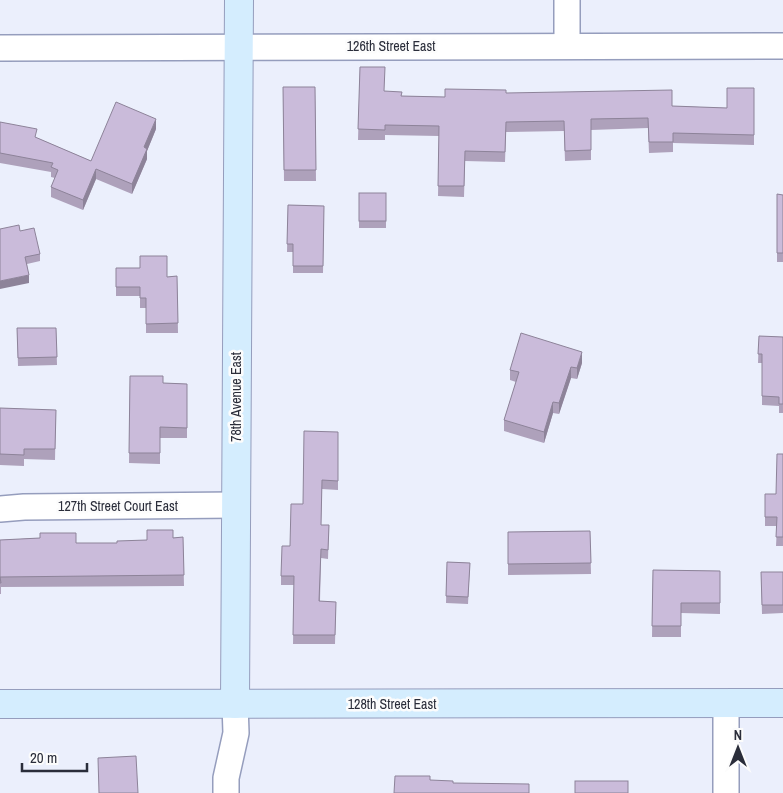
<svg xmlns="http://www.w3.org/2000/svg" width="783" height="793" viewBox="0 0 783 793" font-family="'Archivo Narrow',sans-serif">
<rect width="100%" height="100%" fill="#ebeffc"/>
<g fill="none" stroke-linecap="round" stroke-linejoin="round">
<defs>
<g id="street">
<polyline points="567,46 567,0"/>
<polyline points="0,48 783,46"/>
<polyline points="0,509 24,507 236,505"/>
<polyline points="726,703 726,793"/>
<polyline points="226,793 226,778 236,733 235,704"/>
</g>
<g id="secondary">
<polyline points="0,704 783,703"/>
<polyline points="235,704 239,0"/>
</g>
</defs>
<!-- street casing -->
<use href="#street" stroke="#959dbd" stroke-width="28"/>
<!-- secondary casing -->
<use href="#secondary" stroke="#959dbd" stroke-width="30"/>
<!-- street -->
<use href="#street" stroke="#fff" stroke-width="25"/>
<!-- secondary -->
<use href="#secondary" stroke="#d4edfe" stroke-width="28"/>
</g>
<!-- wall -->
<g fill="#aea1bb">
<polygon points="360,67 384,91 402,96 445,97 506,93 672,106 727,108 754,88 754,145 673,143 673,152 649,153 648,128 591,130 591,160 565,161 564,131 506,132 505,162 465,161 464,197 438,196 439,136 385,135 385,140 358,140"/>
<polygon points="283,87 315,87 316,181 284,181"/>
<polygon points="0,122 91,161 156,129 147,151 147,159 132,194 96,179 83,210 51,197 51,187 55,178 51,177 51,172 0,163"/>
<rect x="359" y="193" width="27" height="35"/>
<polygon points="777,194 783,195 783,262 777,262"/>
<polygon points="288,205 324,206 323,273 293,273 293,252 287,252"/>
<polygon points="20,231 40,254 40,261 27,264 29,283"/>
<polygon points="116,268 167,277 177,276 178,333 146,333 146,308 140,308 140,296 116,296"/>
<polygon points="17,328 56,328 57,365 18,366"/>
<polygon points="759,336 783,337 783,413 779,413 779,406 762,405 762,363 758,363"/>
<polygon points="582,363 577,379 571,378 559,414 553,413 544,443 504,431 504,420 516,382 510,380 510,370"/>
<polygon points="130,376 163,383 187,384 187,438 160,438 160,464 129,463"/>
<polygon points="0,408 56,410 55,460 24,459 24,466 0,465"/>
<polygon points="338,432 338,490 322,489 321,525 329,525 328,559 321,558 320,601 336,602 335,644 293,644 294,585 281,585 281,576 303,504"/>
<polygon points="783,454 783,546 776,546 777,526 765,526 765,494 776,494"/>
<polygon points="590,531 591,574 508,575 508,532"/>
<polygon points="183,537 184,586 1,587 1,594 0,594 0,540 40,538 76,543 117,543 147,540"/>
<polygon points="447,562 470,563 468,604 446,603"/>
<polygon points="653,570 720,571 720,614 681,613 681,637 652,637"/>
<polygon points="761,572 783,572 783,613 762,614"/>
</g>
<!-- shaded-wall -->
<g fill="#8d8399">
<polygon points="156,119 156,129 147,151 147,159 132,194 132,184 144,147"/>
<polygon points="96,169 96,179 83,210 83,200"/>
<polygon points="29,275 29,283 0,289 0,281"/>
<polygon points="582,352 582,363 577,379 577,368"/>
<polygon points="571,367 571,378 559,414 559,403"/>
<polygon points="553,402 553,413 544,443 544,432"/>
</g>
<!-- building -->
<g fill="#cabbda" stroke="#8d8399">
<polygon points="360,67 385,67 384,91 402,92 401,96 445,97 445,89 506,90 506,93 672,90 672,106 727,108 727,88 754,88 754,135 673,133 673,142 649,142 648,118 591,119 591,150 565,151 564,121 506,122 505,152 465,151 464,186 438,186 439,126 385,125 385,130 358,129"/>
<polygon points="283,87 315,87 316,170 284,170"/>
<polygon points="116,102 156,119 144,147 147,149 132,184 96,169 83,200 51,187 58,170 51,167 53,163 0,153 0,122 37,129 35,137 91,161"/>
<rect x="359" y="193" width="27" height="28"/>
<polygon points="777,194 783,195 783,253 777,253"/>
<polygon points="288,205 324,206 323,266 293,266 293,244 287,244"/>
<polygon points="19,225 20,231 34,228 40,254 25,257 29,275 0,281 0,229"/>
<polygon points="140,256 167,256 167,277 177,276 178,323 146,324 146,298 140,298 140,287 116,287 116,268 140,268"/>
<polygon points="17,328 56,328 57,357 18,358"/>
<polygon points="521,333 582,352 577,368 571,367 559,403 553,402 544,432 504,420 519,372 510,370"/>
<polygon points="759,336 783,337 783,404 779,404 779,397 762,396 762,354 758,354"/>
<polygon points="130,376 163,376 163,383 187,384 187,428 160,427 160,453 129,453"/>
<polygon points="0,408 56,410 55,449 24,449 24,455 0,454"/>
<polygon points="304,431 338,432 338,481 322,480 321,525 329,525 328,550 321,549 319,601 336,602 335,635 293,635 294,576 281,576 282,546 290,546 291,504 303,504"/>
<polygon points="777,454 783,454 783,537 776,537 777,517 765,517 765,494 776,494"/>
<polygon points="147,530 173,530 173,538 183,537 184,575 0,577 1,583 0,583 0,540 40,538 40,533 76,533 76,543 117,543 117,541 147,540"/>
<polygon points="590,531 591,563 508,564 508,532"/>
<polygon points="447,562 470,563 468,597 446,596"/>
<polygon points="653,570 720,571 720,603 681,603 681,626 652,626"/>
<polygon points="761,572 783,572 783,605 762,605"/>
<polygon points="136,756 138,793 99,793 98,758"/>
<polygon points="395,776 430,776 430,780 453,781 453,783 529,784 529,793 394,793"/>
<rect x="575" y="781" width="53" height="12"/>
</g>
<g text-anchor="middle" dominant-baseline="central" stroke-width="5" stroke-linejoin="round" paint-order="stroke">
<!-- street labels -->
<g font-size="14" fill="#2a2d3a" stroke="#fcfcfc">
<text x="391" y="46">126th Street East</text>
<text transform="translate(236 397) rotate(-90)">78th Avenue East</text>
<text x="118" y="506">127th Street Court East</text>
<text x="392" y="704">128th Street East</text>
</g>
</g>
<!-- north arrow -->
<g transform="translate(738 748)" stroke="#fcfcfc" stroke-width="4" paint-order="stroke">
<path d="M0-4L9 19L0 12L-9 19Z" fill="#2a2d3a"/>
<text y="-8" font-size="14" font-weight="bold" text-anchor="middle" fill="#2a2d3a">N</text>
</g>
<!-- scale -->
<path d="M22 763v8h65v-8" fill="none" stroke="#2a2d3a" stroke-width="2.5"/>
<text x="30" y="763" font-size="15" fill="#2a2d3a" stroke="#fcfcfc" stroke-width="4" paint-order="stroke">20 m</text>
</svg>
